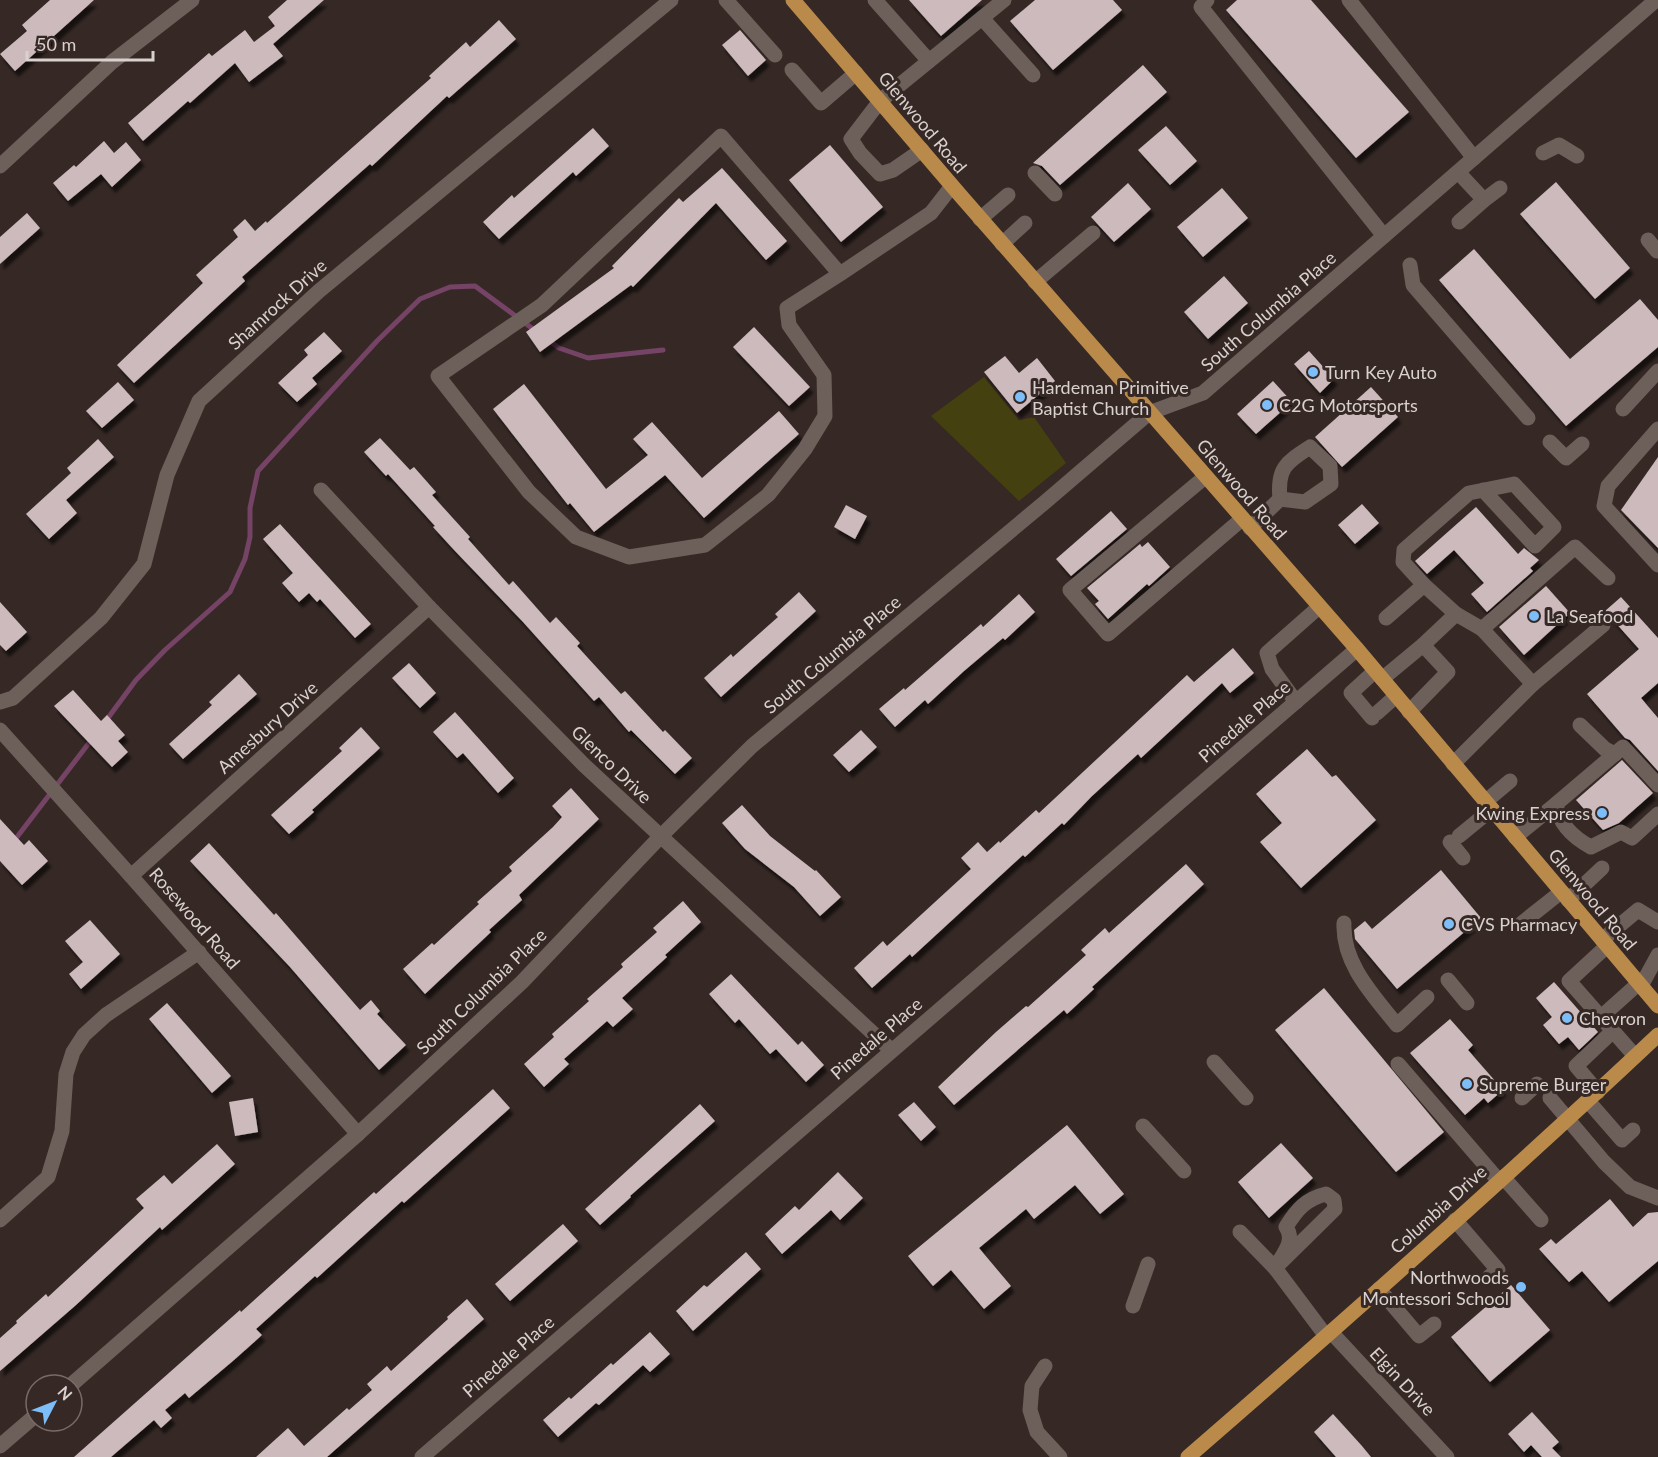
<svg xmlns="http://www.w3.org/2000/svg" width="1658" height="1457" viewBox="0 0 1658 1457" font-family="Lato,sans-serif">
<defs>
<filter id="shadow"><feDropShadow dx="3.5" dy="6" stdDeviation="1.5" flood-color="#0009"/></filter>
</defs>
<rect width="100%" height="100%" fill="#362925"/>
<!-- green -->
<polygon fill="#45400f" points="984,377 1019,420 1034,417 1066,463 1019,501 931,416"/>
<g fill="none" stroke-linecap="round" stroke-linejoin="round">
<!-- stream -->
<g stroke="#754365" stroke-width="5">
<polyline points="547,339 559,348 588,358 663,350"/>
<polyline points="105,722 136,680 165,650 230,592 245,559 250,537 250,508 258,471 377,341 420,299 450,287 475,286 537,332"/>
<polyline points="14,841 92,739"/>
</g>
</g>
<!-- building -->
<g fill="#ccbabc" filter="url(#shadow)">
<polygon points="50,0 94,0 15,71 0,54 27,31 22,25"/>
<polygon points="287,0 324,0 273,44 283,56 249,82 235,63 190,103 188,101 143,141 128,123 209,53 212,56 245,30 254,42 275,26 268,17"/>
<polygon points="909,0 982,0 941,36"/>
<polygon points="1035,0 1113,0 1122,10 1053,70 1010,21"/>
<polygon points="1237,0 1311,0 1409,112 1356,158 1226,10"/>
<polygon points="499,20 516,39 449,98 447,96 372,166 370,164 242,277 245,281 134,383 117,365 203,283 196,275 238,237 233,230 245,219 255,231 266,221 267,223 431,78 429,76 466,42 470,47"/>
<polygon points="740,30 766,60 748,76 722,45"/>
<polygon points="1143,65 1167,92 1060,185 1042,166 1033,163"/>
<polygon points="1166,126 1197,161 1170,185 1138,150"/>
<polygon points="593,128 609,146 576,176 573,172 499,239 483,222 512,195 514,198"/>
<polygon points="104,141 114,153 126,142 141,160 112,187 101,174 68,201 53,183 74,165 76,167"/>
<polygon points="830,145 883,207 841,242 789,180"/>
<polygon points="722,168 787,241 766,260 716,203 633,287 631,285 540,352 526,332 614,268 612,266 679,198 683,202"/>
<polygon points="1556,182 1630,268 1595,299 1520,214"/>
<polygon points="1128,183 1151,209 1114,242 1091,217"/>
<polygon points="1222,188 1248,218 1203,257 1177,227"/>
<polygon points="27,213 40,228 0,264 0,237"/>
<polygon points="1474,249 1570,359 1640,299 1658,320 1658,347 1566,426 1439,280"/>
<polygon points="1224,276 1248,303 1208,339 1184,312"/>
<polygon points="754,327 810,387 789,406 733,347"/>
<polygon points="324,332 342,351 312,378 317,384 297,402 278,383 308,355 304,350"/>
<polygon points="1309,351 1334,379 1320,393 1294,364"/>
<polygon points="1005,356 1019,373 1037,358 1055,381 1017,413 984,372"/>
<polygon points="1273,381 1292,402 1256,434 1237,414"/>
<polygon points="118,382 134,400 102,428 86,411"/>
<polygon points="524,384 606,489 648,455 633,439 652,422 702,478 779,411 799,434 704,518 665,475 594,532 570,503 568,505 493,409"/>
<polygon points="1371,387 1398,417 1342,467 1315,437"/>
<polygon points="380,438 410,470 414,467 436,492 432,495 470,537 468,539 509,585 513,581 550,623 556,617 580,643 577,646 621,694 625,691 663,732 665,730 692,758 675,774 631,730 629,732 599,697 594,701 523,622 455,551 433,527 435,526 388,474 386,476 364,452"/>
<polygon points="98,439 114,457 66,500 77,513 49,539 26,514 71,473 67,468"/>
<polygon points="1658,457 1658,548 1621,510"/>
<polygon points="1362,504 1379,523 1355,544 1338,525"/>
<polygon points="846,505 867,516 855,539 834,527"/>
<polygon points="1476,507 1518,554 1524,548 1539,560 1530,568 1533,571 1487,612 1471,594 1484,583 1454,550 1427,574 1415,561"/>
<polygon points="1111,511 1127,529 1071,576 1056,559"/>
<polygon points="280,524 371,624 355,638 320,599 317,602 309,593 299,602 282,583 293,573 263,539"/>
<polygon points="1148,542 1170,567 1149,586 1147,584 1108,619 1095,604 1099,601 1087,588 1140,544 1142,547"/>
<polygon points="1546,586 1570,613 1524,655 1499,627"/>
<polygon points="799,592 816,611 721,697 704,678 731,654 733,657 778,617 775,614"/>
<polygon points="1019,594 1035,612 1005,640 1003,638 964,671 928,704 925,700 895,727 879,709 904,688 905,690 981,624 983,627"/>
<polygon points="1621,597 1658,638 1658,683 1641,698 1658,718 1658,771 1630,740 1625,738 1587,694 1639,649 1605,611"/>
<polygon points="0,602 27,632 6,651 0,645"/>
<polygon points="1233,648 1254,673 1230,693 1222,683 1141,758 1138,754 1092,796 1064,825 1062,823 1025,857 1023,855 912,957 910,954 872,988 854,968 883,941 887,946 971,869 961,858 978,842 987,852 999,841 1000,843 1036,810 1039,813 1187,675 1194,682"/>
<polygon points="409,663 436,693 420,708 392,678"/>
<polygon points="239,674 257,694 183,759 169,744 212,705 209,702"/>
<polygon points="73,690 101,721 107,715 125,735 118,741 128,752 112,767 54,706"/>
<polygon points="455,712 514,778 498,793 463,753 457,758 433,732"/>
<polygon points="361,727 380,748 312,810 314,812 289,834 271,815 342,751 339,748"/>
<polygon points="861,730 877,747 849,772 833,755"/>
<polygon points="1307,749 1332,777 1336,775 1376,820 1301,888 1260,842 1282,823 1256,794"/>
<polygon points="1622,760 1653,793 1619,823 1603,830 1576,800"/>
<polygon points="571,788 599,819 519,895 522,900 489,930 491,932 425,994 403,969 432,943 434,945 479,904 477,902 512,871 509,867 553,827 562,817 552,806"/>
<polygon points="742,805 770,836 815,871 816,870 841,897 820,916 794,887 745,849 722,823"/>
<polygon points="0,819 24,845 29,840 48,861 22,885 0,861"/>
<polygon points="209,843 274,915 276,913 360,1010 371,1000 380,1011 377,1014 406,1045 379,1070 290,967 190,861"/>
<polygon points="1186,864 1204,884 1092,987 1094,989 1067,1014 1064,1010 954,1105 938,1087 996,1032 1026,1006 1028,1007 1086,955 1081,950 1105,928 1109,933"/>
<polygon points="1441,870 1481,918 1397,989 1355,939 1354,930 1365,921 1372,929"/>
<polygon points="683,901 701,922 665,955 667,957 622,998 633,1009 613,1027 607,1021 564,1059 569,1064 544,1087 524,1064 554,1037 552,1034 589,1001 587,999 623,967 621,964 657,932 653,928"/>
<polygon points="90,920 120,954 81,989 69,974 83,962 65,941"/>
<polygon points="731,974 798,1045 802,1041 824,1065 806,1082 776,1049 770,1054 739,1019 735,1023 709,994"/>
<polygon points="1554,982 1598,1032 1579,1050 1568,1037 1559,1044 1543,1025 1552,1017 1536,998"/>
<polygon points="1324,988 1444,1132 1396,1172 1275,1030"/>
<polygon points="167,1003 231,1076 212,1093 149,1019"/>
<polygon points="1450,1019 1473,1045 1468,1050 1503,1090 1488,1103 1484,1098 1465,1115 1410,1053"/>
<polygon points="493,1089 510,1108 404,1203 402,1201 317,1278 315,1276 256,1329 262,1335 234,1360 189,1398 185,1393 165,1410 172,1418 161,1428 154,1420 111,1457 74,1457 240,1310 241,1312 374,1192 376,1194"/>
<polygon points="253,1098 258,1132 235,1136 229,1102"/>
<polygon points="914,1102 936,1127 921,1141 898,1115"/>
<polygon points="700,1104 715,1121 630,1196 631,1197 600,1225 585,1209"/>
<polygon points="1067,1125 1124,1194 1100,1214 1075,1185 1034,1219 1026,1209 979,1248 1011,1286 984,1309 951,1270 933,1286 908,1256"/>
<polygon points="1281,1143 1313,1178 1269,1218 1238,1182"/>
<polygon points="217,1144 235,1164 162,1230 160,1227 76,1305 0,1371 0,1338 17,1323 16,1321 46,1294 48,1297 144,1208 136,1199 164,1175 172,1184"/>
<polygon points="838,1172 863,1198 840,1220 831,1210 782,1254 765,1234 795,1206 799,1210"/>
<polygon points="1610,1199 1633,1227 1648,1213 1658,1212 1658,1261 1609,1302 1582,1271 1569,1282 1539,1249 1551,1239 1556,1244"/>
<polygon points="563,1224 578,1241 510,1301 495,1284"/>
<polygon points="746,1252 761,1269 693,1331 676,1311 704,1285 707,1287"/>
<polygon points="1511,1285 1550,1330 1490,1382 1451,1337"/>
<polygon points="467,1299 484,1319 327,1457 256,1457 288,1428 304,1446 347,1408 349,1410 372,1390 367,1384 387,1366 391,1371 448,1319 447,1317"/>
<polygon points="650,1332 670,1354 650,1372 643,1365 599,1405 596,1403 558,1437 543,1420 569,1397 571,1399 611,1363 613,1365"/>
<polygon points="1532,1412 1559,1442 1552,1448 1561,1457 1542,1457 1531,1445 1524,1452 1508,1434"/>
<polygon points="1333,1414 1362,1446 1371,1457 1336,1457 1314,1432"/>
</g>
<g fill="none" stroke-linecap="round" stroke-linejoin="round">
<!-- minor -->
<g stroke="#6d5f59" stroke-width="15">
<polyline points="726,0 775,55"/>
<polyline points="875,0 929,61"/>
<polyline points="1207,0 1201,7 1384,236"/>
<polyline points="1349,0 1474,158"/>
<polyline points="982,18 1033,75"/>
<polyline points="792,70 821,103 856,73"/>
<polyline points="922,150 893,170 880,174 860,153 851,139 880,101 1004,0"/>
<polyline points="1543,153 1559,145 1577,156"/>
<polyline points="0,166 112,62 192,0"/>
<polyline points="1458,172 1484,200 1459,222"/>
<polyline points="1035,173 1055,194"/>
<polyline points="1484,200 1500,188"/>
<polyline points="980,219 1008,195"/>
<polyline points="1648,240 1657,251"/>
<polyline points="1002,244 1025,223"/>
<polyline points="1410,265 1413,285 1528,418"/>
<polyline points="840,274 787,308 789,325 824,375 825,416 805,449 768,495 705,545 629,557 576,537 529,492 438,376 542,305 721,136 840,274 931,213 952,186"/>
<polyline points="1035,282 1093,233"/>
<polyline points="1623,409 1658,371"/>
<polyline points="1658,429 1608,486 1604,506 1658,565"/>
<polyline points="1550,442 1566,458 1582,444"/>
<path d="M 1310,447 L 1330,466 L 1331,484 L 1305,502 L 1280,499 C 1277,469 1285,463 1310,447 Z"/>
<polyline points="1205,477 1070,590 1108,634 1242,519"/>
<polyline points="321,490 429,607 584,765 891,1050"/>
<polyline points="1250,528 1280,499"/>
<polyline points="1456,614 1482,629 1575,547 1608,578"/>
<polyline points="1386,618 1424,585"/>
<polyline points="1482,629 1533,684 1603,625"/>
<polyline points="1423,645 1456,614 1424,585 1403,562 1404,550 1469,493 1514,484 1554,527 1535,546 1483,490"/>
<polyline points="1382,679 1423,645 1448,672 1409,712"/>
<polyline points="0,702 13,698 101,618 144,564 167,475 199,401 319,291 671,0"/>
<polyline points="1296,702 1272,669 1267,653 1319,607"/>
<polyline points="1377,713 1396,696"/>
<polyline points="1372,718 1351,693 1375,671"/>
<polyline points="1580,725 1605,749 1615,754"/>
<polyline points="0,730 131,876 358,1134"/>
<polyline points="1453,764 1533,684"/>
<path d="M 1658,785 L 1623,747 L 1556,804 C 1559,824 1574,838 1591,847 L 1621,832 L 1632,838 L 1658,814"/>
<polyline points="1485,802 1510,781"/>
<polyline points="1459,836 1492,809"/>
<polyline points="1515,837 1556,804"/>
<polyline points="1450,842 1463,858"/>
<polyline points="131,876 429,607"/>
<polyline points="1568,900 1602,868"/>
<path d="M 1344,923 C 1342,963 1373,995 1397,1025 L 1427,997"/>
<polyline points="1522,923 1561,892"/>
<polyline points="1602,940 1638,910 1658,922"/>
<polyline points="1607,946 1569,981 1635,1056"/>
<polyline points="1448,980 1467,1003"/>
<polyline points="1641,986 1658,955"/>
<polyline points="1601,1017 1639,983"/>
<polyline points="1214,1062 1246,1098"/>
<polyline points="1398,1064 1499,1181"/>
<polyline points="1598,1092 1576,1066 1613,1031"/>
<polyline points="1522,1098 1537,1084"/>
<polyline points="1550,1098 1604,1162 1630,1187 1658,1198"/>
<polyline points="1588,1101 1622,1140 1633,1130"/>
<polyline points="1143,1126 1184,1171"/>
<polyline points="1503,1177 1541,1220"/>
<path d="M 1326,1194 L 1334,1200 L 1335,1209 L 1275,1268 C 1282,1255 1296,1241 1286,1227 C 1297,1209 1306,1199 1326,1194 Z"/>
<polyline points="0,1220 48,1177 62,1131 66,1074 73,1052 84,1035 106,1015 199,952"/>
<polyline points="1455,1220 1498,1270 1489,1277"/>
<polyline points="1240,1232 1275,1268 1326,1336"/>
<polyline points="1379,1289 1419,1336 1434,1324"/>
<polyline points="1133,1306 1148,1264"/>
<polyline points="1331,1332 1447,1457"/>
<polyline points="1045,1366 1032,1386 1030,1410 1037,1432 1060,1457"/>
<polyline points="71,1385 358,1134 522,982 660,837 752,746 1044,503 1149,413 1203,393 1656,0"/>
<polyline points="0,1446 36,1415"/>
<polyline points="422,1457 1357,649"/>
</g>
<!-- major -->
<g stroke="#ba8a4b" stroke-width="15">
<polyline points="793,0 960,195 1357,649 1658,1006"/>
<path d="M 1188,1457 C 1347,1319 1505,1179 1658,1035"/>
</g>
</g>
<!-- markers -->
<g fill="#7dbef9" stroke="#362925" stroke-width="2">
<circle cx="1313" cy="372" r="6"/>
<circle cx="1020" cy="397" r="6"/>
<circle cx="1267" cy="405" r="6"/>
<circle cx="1534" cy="616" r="6"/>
<circle cx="1602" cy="813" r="6"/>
<circle cx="1449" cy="924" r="6"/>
<circle cx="1567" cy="1018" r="6"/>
<circle cx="1467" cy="1084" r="6"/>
<circle cx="1521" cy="1287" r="6"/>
</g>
<g text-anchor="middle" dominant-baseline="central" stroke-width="6" stroke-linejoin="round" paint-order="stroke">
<!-- street labels -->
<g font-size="18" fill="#d9d1ce" stroke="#362925">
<text transform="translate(923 122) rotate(50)">Glenwood Road</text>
<text transform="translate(277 304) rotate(-42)">Shamrock Drive</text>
<text transform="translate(1268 311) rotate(-41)">South Columbia Place</text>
<text transform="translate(1242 489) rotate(49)">Glenwood Road</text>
<text transform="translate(832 654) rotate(-40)">South Columbia Place</text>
<text transform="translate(1244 721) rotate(-41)">Pinedale Place</text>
<text transform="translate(267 727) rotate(-42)">Amesbury Drive</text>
<text transform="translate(612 764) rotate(44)">Glenco Drive</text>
<text transform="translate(1593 899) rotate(50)">Glenwood Road</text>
<text transform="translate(195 918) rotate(49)">Rosewood Road</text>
<text transform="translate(481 991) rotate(-44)">South Columbia Place</text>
<text transform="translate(876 1038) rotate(-41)">Pinedale Place</text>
<text transform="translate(1438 1209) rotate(-42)">Columbia Drive</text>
<text transform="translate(508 1356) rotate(-41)">Pinedale Place</text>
<text transform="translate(1403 1381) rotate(47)">Elgin Drive</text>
</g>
<!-- poi labels -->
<g font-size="18" fill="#d9d1ce" stroke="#362925" text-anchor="start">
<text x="1325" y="372">Turn Key Auto</text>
<text x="1032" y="387">Hardeman Primitive<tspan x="1032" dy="21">Baptist Church</tspan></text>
<text x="1279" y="405">C2G Motorsports</text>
<text x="1546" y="616">La Seafood</text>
<text x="1590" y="813" text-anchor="end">Kwing Express</text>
<text x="1461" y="924">CVS Pharmacy</text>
<text x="1579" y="1018">Chevron</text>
<text x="1479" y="1084">Supreme Burger</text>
<text x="1509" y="1277" text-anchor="end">Northwoods<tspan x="1509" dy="21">Montessori School</tspan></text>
</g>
</g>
<!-- north arrow -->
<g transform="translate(54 1403) rotate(48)"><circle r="28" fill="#362925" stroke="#776c69" stroke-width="1.5"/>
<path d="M0-4.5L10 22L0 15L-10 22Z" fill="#7dbef9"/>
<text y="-9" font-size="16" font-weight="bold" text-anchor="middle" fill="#d9d1ce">N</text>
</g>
<!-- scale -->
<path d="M27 51v9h126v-9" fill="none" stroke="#d9d1ce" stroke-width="3"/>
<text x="36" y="51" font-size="18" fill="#d9d1ce" stroke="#362925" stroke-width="4.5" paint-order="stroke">50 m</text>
</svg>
